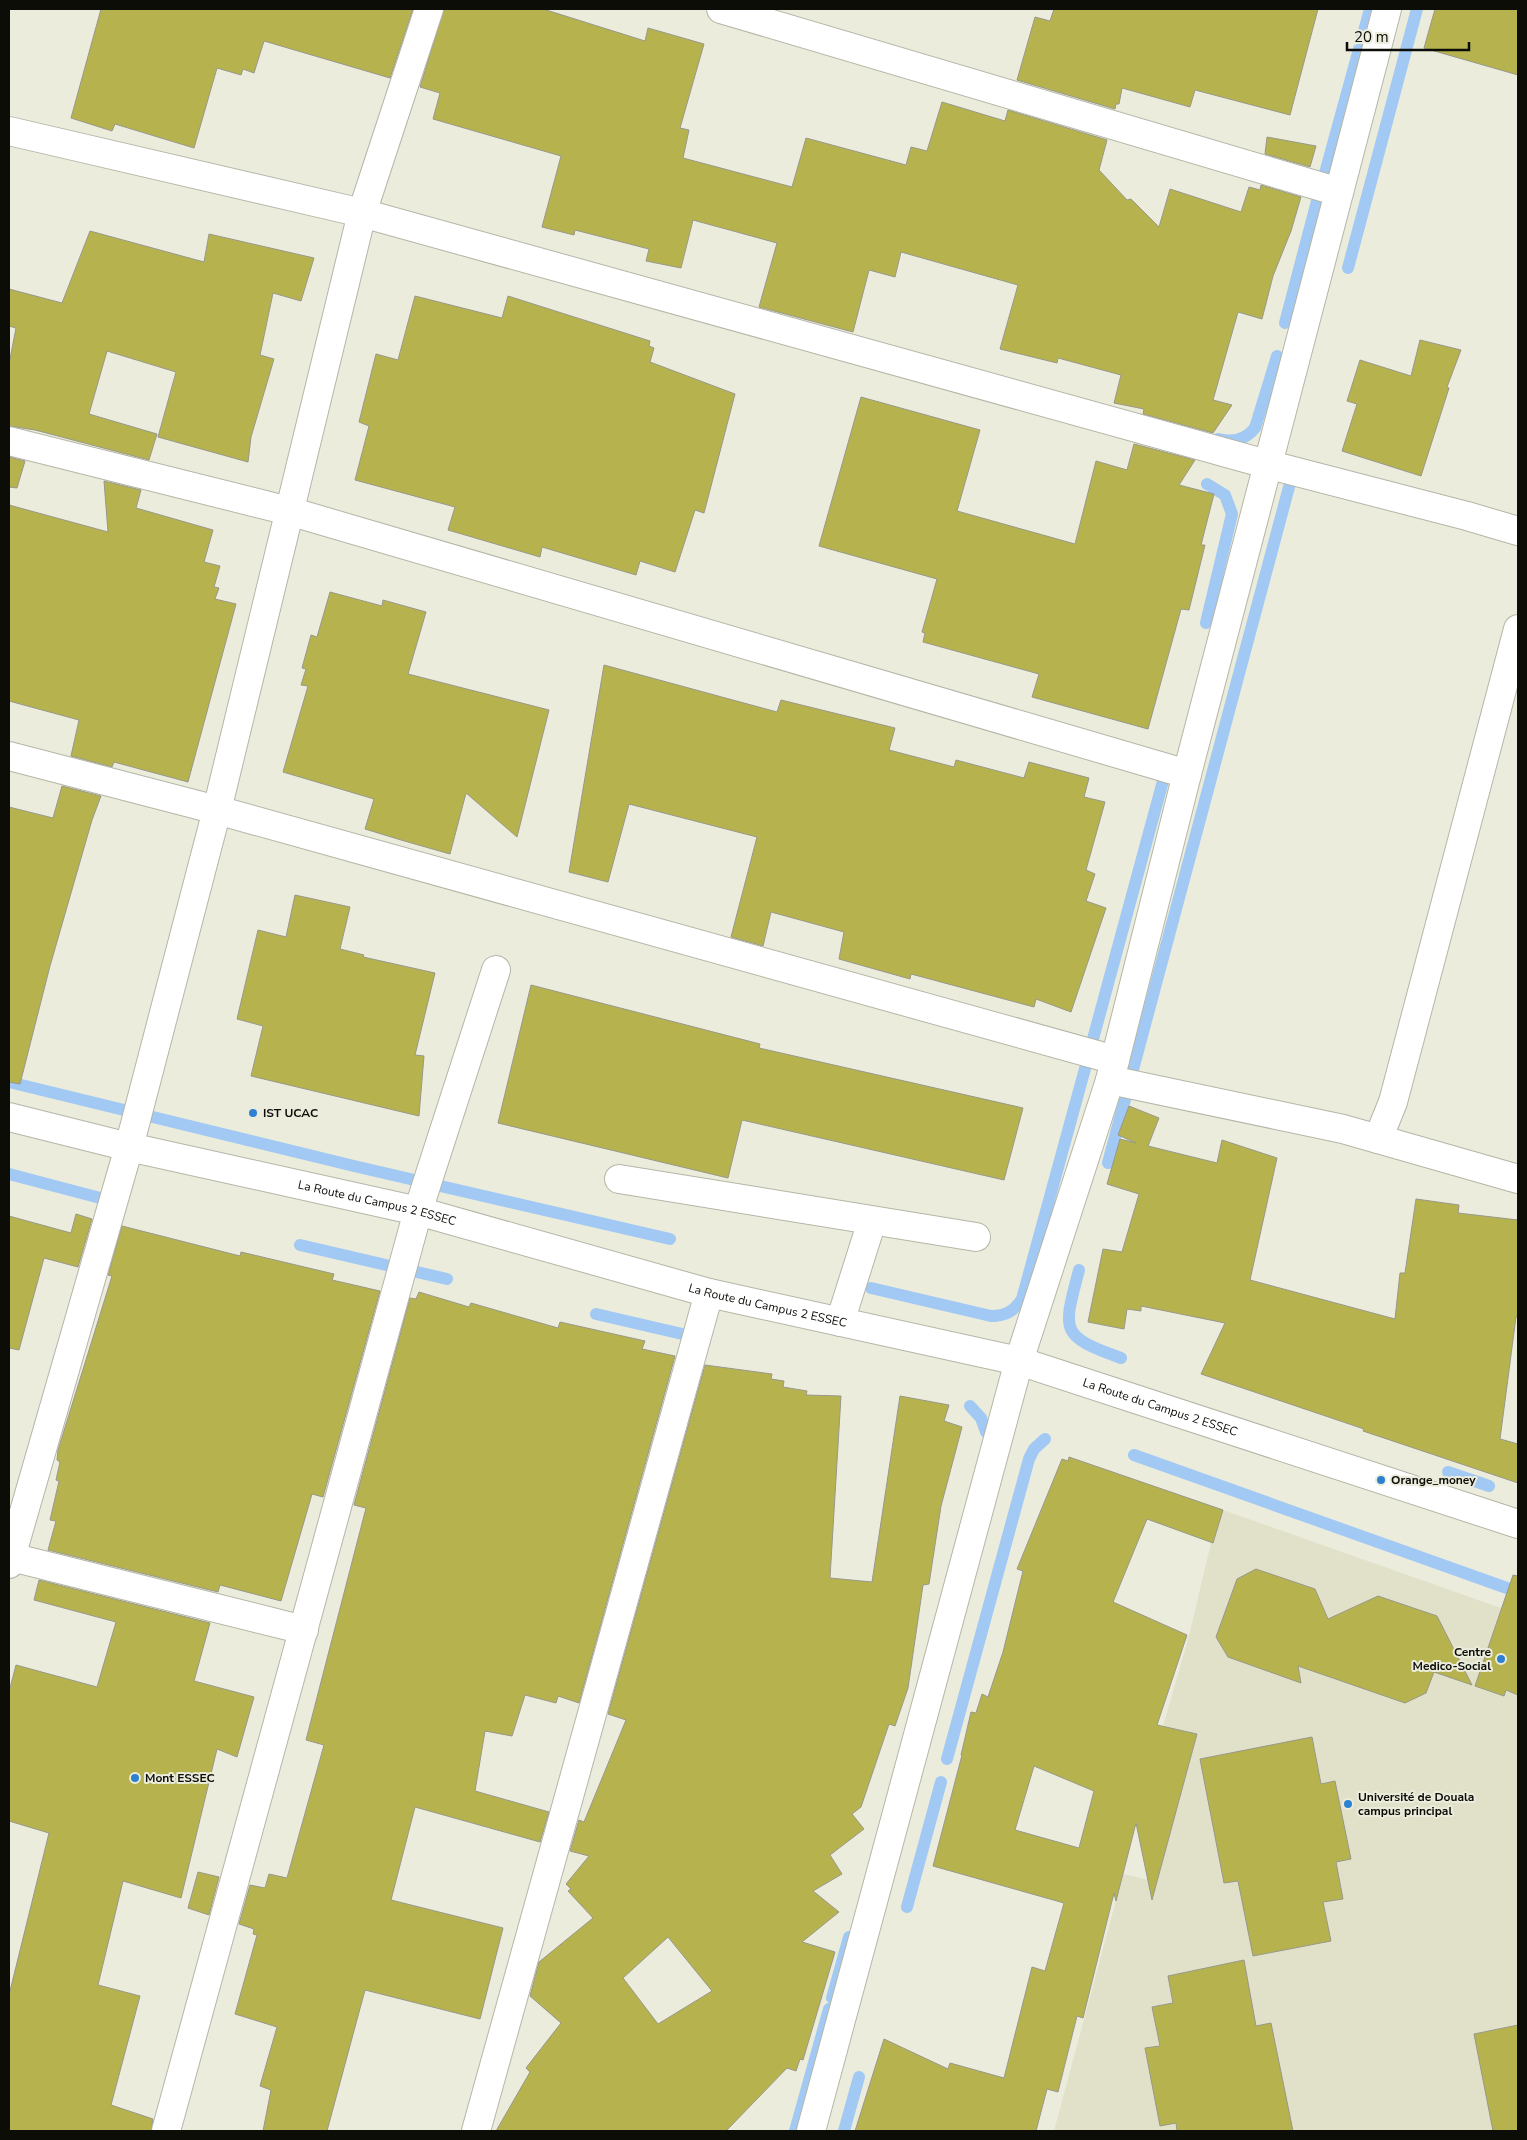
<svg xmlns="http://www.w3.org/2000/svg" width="1527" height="2140" viewBox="0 0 1527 2140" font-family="'Nunito Sans',sans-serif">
<rect width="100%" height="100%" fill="#ebecdc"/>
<!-- built -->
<polygon fill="#e1e1ca" points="1223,1510 1518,1614 1518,2131 1054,2131 1123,1874 1157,1882 1197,1734 1163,1726 1189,1636 1211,1543 1213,1543"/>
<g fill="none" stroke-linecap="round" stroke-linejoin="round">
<!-- stream -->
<g stroke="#a1c9f4" stroke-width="12">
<polyline points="1325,173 1370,9"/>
<polyline points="1348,268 1417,9"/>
<polyline points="1285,323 1317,201"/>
<path d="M 1218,439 C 1233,443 1245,440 1255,428 L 1277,356"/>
<polyline points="1206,623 1232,514 1225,495 1207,484"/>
<polyline points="1093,1039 1163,781"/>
<polyline points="9,1082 354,1166 670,1239"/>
<polyline points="1108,1163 1289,487"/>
<polyline points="9,1174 104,1199"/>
<polyline points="300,1245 386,1265"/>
<path d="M 1079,1270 C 1063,1331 1059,1336 1121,1358"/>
<polyline points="417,1272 447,1279"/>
<path d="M 871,1288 L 991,1316 C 1006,1316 1014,1311 1022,1299 L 1086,1065"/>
<polyline points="596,1314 691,1336"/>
<polyline points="970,1406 981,1418 986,1432"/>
<polyline points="1134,1455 1518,1592"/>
<polyline points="1448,1472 1489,1486"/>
<polyline points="947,1759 1029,1459 1034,1449 1045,1439"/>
<polyline points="907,1907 941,1782"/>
<polyline points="832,1998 849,1937"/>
<polyline points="795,2131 829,2009"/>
<polyline points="844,2131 859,2077"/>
</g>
</g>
<!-- building -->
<g fill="#b6b34f" stroke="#98988a" fill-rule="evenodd">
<polygon points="101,9 413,9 390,78 264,41 254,73 243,69 241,75 217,68 194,148 115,124 112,131 71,118"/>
<polygon points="444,9 543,9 645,41 648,28 704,44 680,128 689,130 683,158 792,187 806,138 906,165 911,147 927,151 942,102 1005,121 1008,110 1107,140 1099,170 1127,200 1131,199 1159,227 1170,189 1241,212 1249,187 1260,190 1261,185 1301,197 1291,231 1273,276 1262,319 1238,312 1213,400 1232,405 1213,433 1143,414 1144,409 1114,403 1121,375 1058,358 1057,363 1000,349 1018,285 901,252 895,277 869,270 853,332 759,307 777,243 693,220 681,268 646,261 649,249 575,230 574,235 542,227 561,156 433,119 440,93 420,87"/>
<polygon points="1054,9 1318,9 1290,115 1195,90 1190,107 1122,88 1119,104 1116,104 1115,109 1017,80 1035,17 1050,21"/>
<polygon points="1435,9 1518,9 1518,75 1424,48"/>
<polygon points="1267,137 1316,146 1310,167 1265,154"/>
<polygon points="90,231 204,262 209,234 314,258 301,301 273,293 260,355 274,359 251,437 248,462 158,437 176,372 107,351 89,414 157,434 149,460 35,430 9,426 9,364 16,328 9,326 9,289 62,303"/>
<polygon points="415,296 502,318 508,296 650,341 649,346 654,348 650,362 735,394 704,513 695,510 675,572 640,561 636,575 542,547 540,557 448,530 455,507 355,480 369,426 359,422 376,354 398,360"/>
<polygon points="1420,340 1461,350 1447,387 1449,388 1421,476 1342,451 1357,404 1347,401 1360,360 1411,376"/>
<polygon points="861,397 980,430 957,511 1075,544 1096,461 1127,470 1134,444 1195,460 1179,485 1214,494 1201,545 1205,545 1189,610 1181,609 1148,729 1032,697 1039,674 923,642 925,633 922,632 937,579 819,546"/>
<polygon points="9,457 25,461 17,488 9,487"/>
<polygon points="104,481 141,490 136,508 213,530 204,562 220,566 214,587 219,588 215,599 236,604 188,782 114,762 112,767 71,756 79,720 9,701 9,505 108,532"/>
<polygon points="330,592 382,606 383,600 426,612 408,674 549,710 517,837 466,793 450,854 401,840 365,829 374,799 283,772 308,686 301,685 306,669 302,668 311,635 317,637"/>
<polygon points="604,665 777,712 781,700 895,728 889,750 954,767 956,760 1024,778 1029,762 1089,778 1084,797 1105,802 1086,870 1095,874 1086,901 1106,908 1071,1012 1036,999 1034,1007 911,974 910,979 839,959 844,932 771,912 763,946 731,937 757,837 629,804 608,882 569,872"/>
<polygon points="62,786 101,796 92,820 50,966 20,1084 9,1082 9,807 53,818"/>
<polygon points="295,895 350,907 340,949 364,955 363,957 435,973 415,1055 424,1056 419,1116 251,1076 263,1026 237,1019 258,930 286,937"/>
<polygon points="531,985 760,1044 759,1048 1023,1108 1004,1180 742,1120 728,1178 498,1123"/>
<polygon points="1129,1106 1159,1118 1148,1146 1217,1163 1222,1140 1277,1158 1250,1280 1395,1319 1400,1273 1405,1273 1416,1199 1459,1205 1458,1213 1518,1220 1518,1318 1516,1317 1500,1439 1518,1444 1518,1483 1363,1431 1364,1429 1201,1374 1225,1323 1141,1306 1141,1311 1127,1309 1124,1329 1088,1322 1103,1249 1122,1252 1139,1194 1107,1184 1120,1139 1136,1143 1118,1135"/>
<polygon points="76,1214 92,1219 78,1267 44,1258 19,1350 9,1348 9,1216 71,1233"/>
<polygon points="122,1226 240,1256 241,1252 334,1274 332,1280 380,1291 323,1497 312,1494 281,1601 220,1585 218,1592 48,1550 56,1521 50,1520 59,1481 56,1480 60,1462 57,1460 58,1450 112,1276 108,1275"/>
<polygon points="419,1292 469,1307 471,1303 558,1328 560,1322 645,1341 642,1349 675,1356 579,1703 558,1696 556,1703 525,1695 512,1736 485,1731 475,1791 549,1812 540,1842 415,1807 391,1900 503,1928 480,2019 365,1990 327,2131 263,2131 271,2090 260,2086 277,2027 235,2014 257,1935 253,1934 254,1929 239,1924 250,1885 265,1888 269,1874 287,1878 324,1745 306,1740 366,1508 354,1505 410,1298 416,1299"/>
<path d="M 705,1365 L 772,1374 L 771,1379 L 784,1381 L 783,1387 L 807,1391 L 806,1395 L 841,1396 L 830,1578 L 872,1582 L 900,1396 L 949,1405 L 944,1421 L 962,1427 L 941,1506 L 929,1584 L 923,1585 L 908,1688 L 895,1726 L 889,1724 L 861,1807 L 852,1814 L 864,1829 L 830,1855 L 842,1874 L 813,1891 L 839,1912 L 802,1942 L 835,1952 L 803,2060 L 800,2059 L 796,2071 L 787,2068 L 726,2131 L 496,2131 L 530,2072 L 526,2068 L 561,2023 L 530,1996 L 539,1962 L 593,1918 L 568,1891 L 571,1889 L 566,1884 L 589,1856 L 570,1851 L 579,1820 L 584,1822 L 626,1720 L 608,1714 ZM 668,1937 L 712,1991 L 658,2024 L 623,1978 Z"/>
<path d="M 1069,1457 L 1223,1510 L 1213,1543 L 1147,1519 L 1113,1602 L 1187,1635 L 1157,1725 L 1197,1734 L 1152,1900 L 1136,1823 L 1116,1901 L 1114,1893 L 1083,2018 L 1077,2016 L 1058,2092 L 1047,2089 L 1036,2131 L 855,2131 L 884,2039 L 948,2069 L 950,2063 L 1004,2078 L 1032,1967 L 1045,1971 L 1064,1903 L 933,1866 L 962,1755 L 961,1755 L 971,1712 L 976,1713 L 982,1694 L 988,1697 L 1003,1652 L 1023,1571 L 1017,1569 L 1062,1459 L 1068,1461 ZM 1034,1766 L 1094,1791 L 1079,1848 L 1015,1830 Z"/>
<polygon points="1256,1569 1315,1589 1328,1619 1378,1596 1437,1616 1472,1685 1434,1672 1426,1693 1405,1703 1298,1666 1301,1683 1228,1657 1216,1637 1237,1579"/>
<polygon points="1513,1575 1518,1576 1518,1695 1506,1690 1504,1696 1475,1686"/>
<polygon points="39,1580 210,1623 194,1681 254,1697 237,1757 217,1749 181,1898 123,1881 98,1985 140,1996 111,2105 153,2119 151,2131 9,2131 9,1995 49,1833 9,1821 9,1692 16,1665 97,1687 116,1622 34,1600"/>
<polygon points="1312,1737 1321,1784 1335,1781 1351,1859 1336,1862 1343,1899 1323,1902 1331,1941 1253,1956 1238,1881 1224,1883 1200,1759"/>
<polygon points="198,1872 219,1877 209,1915 188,1908"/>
<polygon points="1244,1960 1256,2026 1271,2023 1293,2131 1177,2131 1176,2123 1160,2126 1145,2048 1160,2046 1152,2007 1173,2003 1168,1976"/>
<polygon points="1518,2025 1518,2131 1493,2131 1474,2034"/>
</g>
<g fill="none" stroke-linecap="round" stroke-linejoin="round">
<defs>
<g id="minor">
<polyline points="721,9 1339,192"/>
<polyline points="9,131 362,213 1270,465 1467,516 1518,531"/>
<polyline points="9,441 289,511 1187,774"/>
<polyline points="9,756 217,810 1115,1060"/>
<polyline points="1110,1080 1343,1129 1518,1179"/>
<path id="s1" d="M 9,1117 L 129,1147 L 418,1211 L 709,1293 L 1019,1361 L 1518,1524"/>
<polyline points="1378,1139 1393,1102 1518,629"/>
<polyline points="619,1179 976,1237"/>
<polyline points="840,1322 872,1221"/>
<polyline points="11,1557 304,1630"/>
<polyline points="9,1564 129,1147 217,810 362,213 429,9"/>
<polyline points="166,2131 418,1211 496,970"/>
<polyline points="476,2131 709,1293"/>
<polyline points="811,2131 1019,1361 1110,1080 1187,774 1387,9"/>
</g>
</defs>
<!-- minor casing -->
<use href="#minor" stroke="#b5b6a7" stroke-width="30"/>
<!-- minor -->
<use href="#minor" stroke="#fff" stroke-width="28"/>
</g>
<!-- markers -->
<g fill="#2d81d0" stroke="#ebecdc" stroke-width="2">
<circle cx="253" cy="1113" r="5"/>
<circle cx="1381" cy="1480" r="5"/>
<circle cx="1501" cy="1659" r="5"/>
<circle cx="135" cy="1778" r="5"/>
<circle cx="1348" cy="1804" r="5"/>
</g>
<g text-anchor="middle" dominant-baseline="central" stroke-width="4" stroke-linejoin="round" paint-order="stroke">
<!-- poi labels -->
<g font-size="12" font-weight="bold" fill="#0d0d08" stroke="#ebecdc" text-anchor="start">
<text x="263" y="1113">IST UCAC</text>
<text x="1391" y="1480">Orange_money</text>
<text x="1491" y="1652" text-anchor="end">Centre<tspan x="1491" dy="14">Medico-Social</tspan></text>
<text x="145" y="1778">Mont ESSEC</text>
<text x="1358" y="1797">Université de Douala<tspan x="1358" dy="14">campus principal</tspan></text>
</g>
<!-- street labels -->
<g font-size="12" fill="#0d0d08" stroke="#ebecdc">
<text stroke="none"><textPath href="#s1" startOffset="378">La Route du Campus 2 ESSEC</textPath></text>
<text stroke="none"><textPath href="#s1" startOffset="782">La Route du Campus 2 ESSEC</textPath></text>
<text stroke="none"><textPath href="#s1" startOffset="1188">La Route du Campus 2 ESSEC</textPath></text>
</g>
</g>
<!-- border -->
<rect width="1527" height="2140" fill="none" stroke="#0d0d08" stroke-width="20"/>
<!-- scale -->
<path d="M1347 42v8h122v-8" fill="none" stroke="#0d0d08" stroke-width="2.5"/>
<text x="1354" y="42" font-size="15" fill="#0d0d08" stroke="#ebecdc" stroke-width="4" paint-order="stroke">20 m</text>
</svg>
